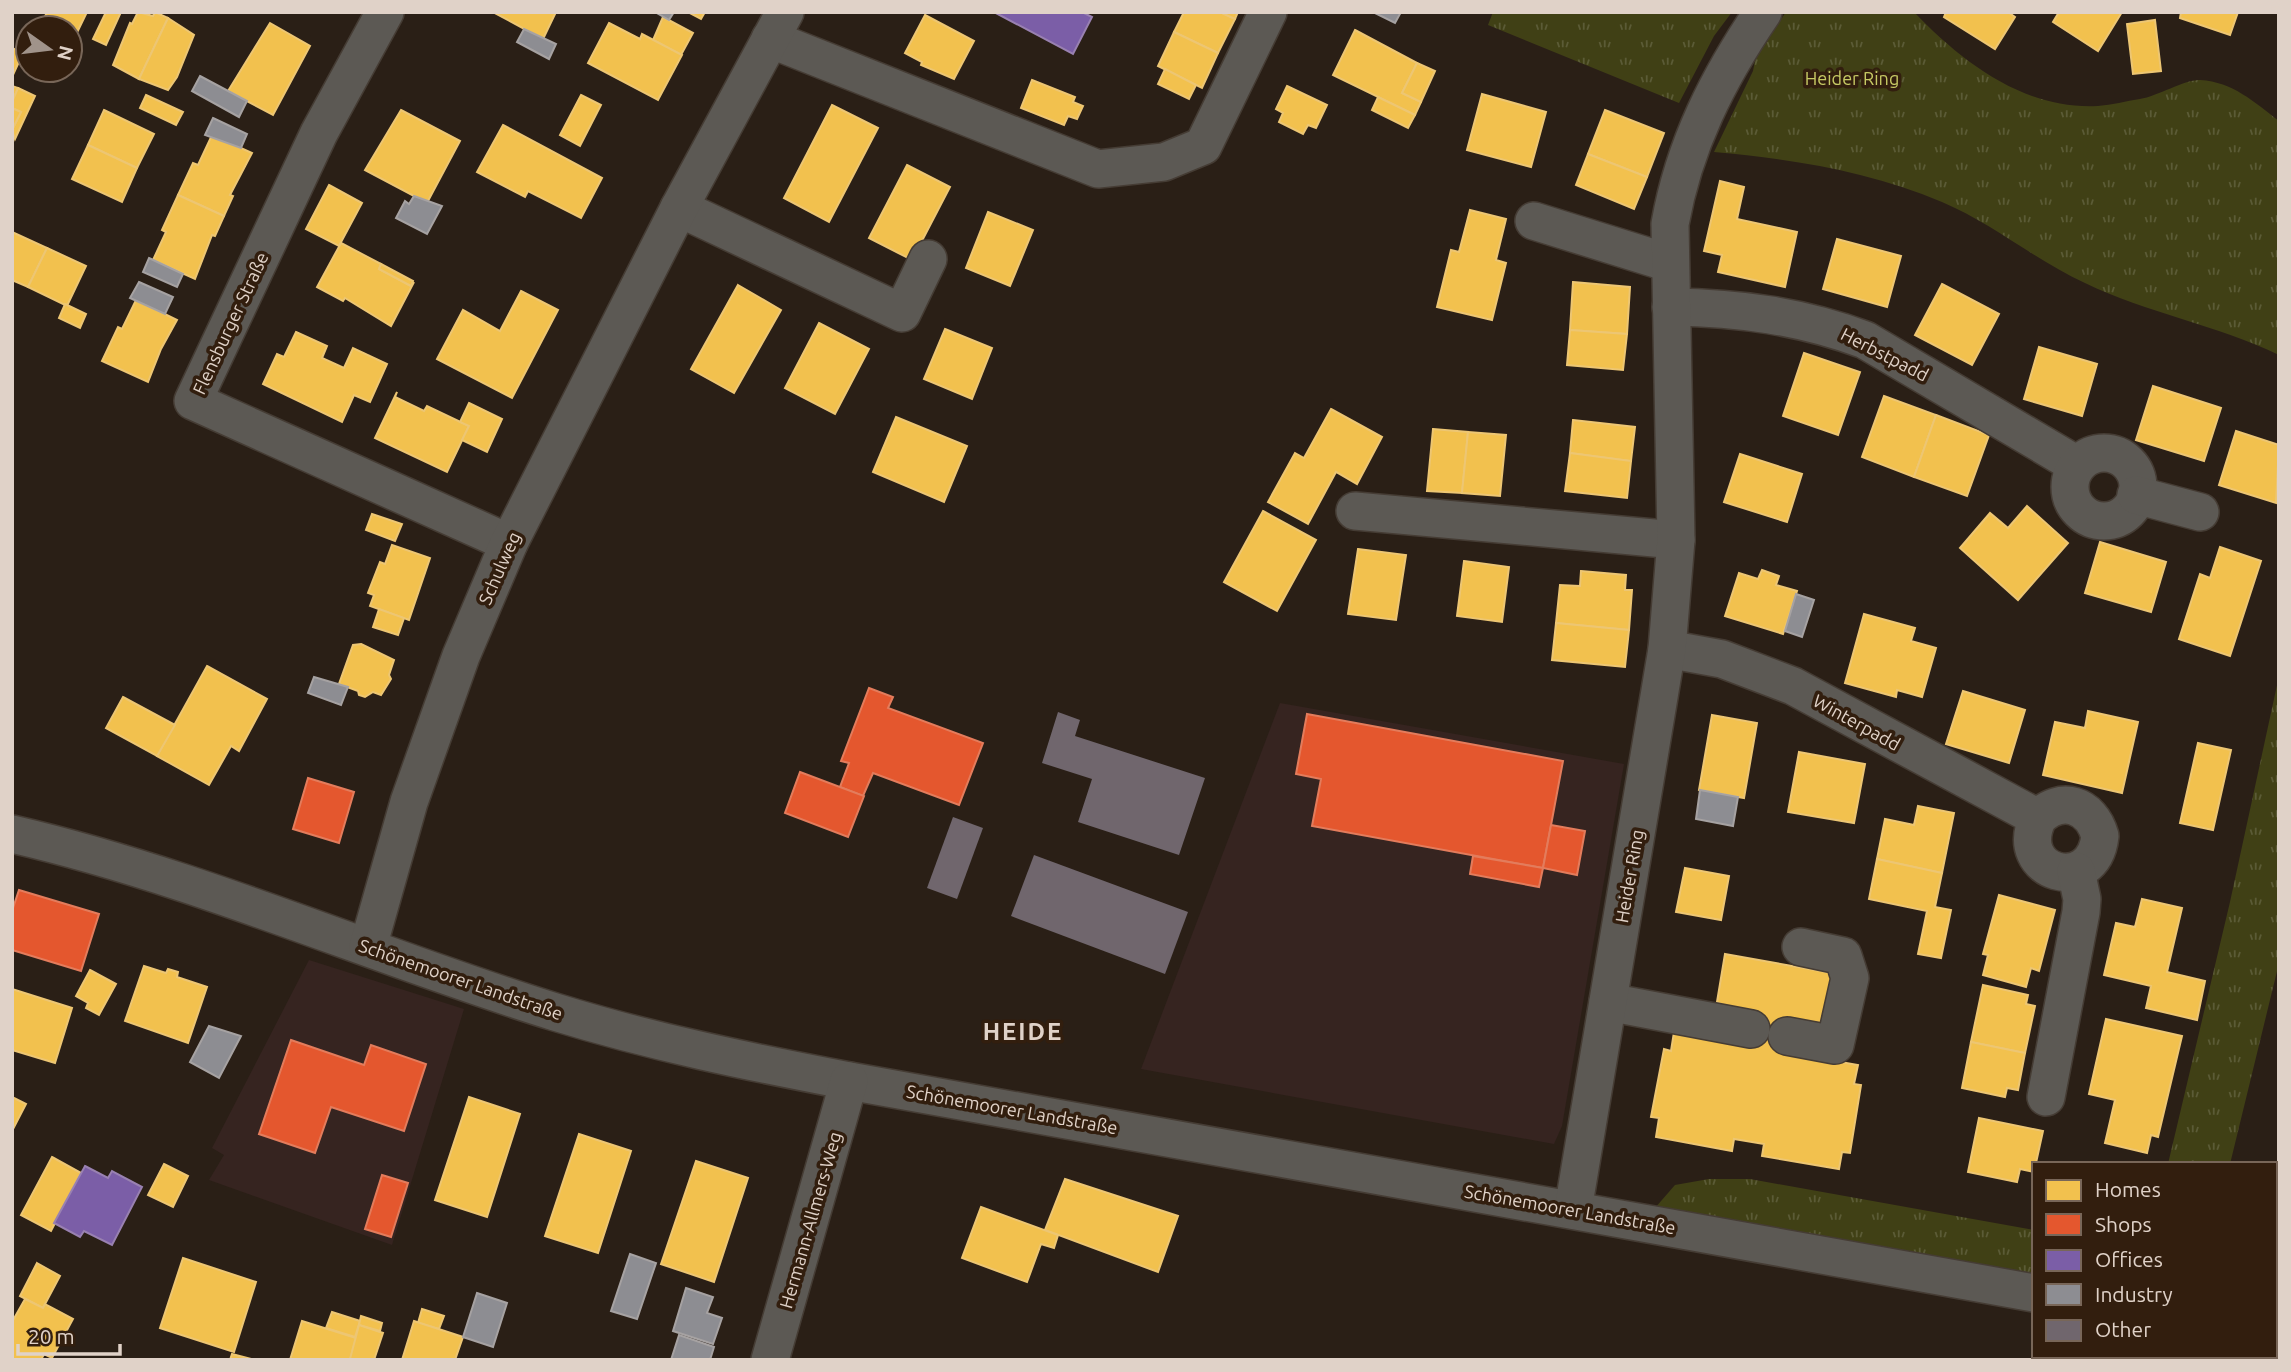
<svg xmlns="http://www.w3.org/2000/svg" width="2291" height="1372" viewBox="0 0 2291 1372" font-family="Ubuntu,sans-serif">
<defs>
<pattern id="grass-tufts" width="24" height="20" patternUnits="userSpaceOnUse" patternTransform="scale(1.75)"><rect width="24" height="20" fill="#404015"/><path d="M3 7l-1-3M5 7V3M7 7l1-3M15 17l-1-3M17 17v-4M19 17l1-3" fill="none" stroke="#5b5b36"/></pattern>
</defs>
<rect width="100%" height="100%" fill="#2a1f16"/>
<!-- commercial -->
<g fill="#362420">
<polygon points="1280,703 1624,764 1562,1126 1554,1144 1141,1069"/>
<polygon points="309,960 464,1009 392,1245 209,1180 224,1155 212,1148"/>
</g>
<!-- grass -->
<g fill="url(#grass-tufts)">
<polygon points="1493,12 1732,12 1714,36 1679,103 1488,25"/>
<path d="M 1786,12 L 1914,12 C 1962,62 2024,110 2098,106 C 2112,105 2126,101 2140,99 C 2158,96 2186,79 2200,80 C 2233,82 2254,102 2279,121 L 2279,355 C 2217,325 2147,313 2085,283 C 2035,260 1992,223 1942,202 C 1869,171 1792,159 1714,152 L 1753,71 L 1756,56 Z"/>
<polygon points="2279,676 2279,963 2230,1164 2168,1164 2230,902"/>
<polygon points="1709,1179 1750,1179 2034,1230 2034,1278 1655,1208 1675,1185"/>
</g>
<!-- homes -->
<g fill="#f2c14e" stroke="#edc673" stroke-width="2">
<polygon points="47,12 87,12 70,47 70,28 40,28"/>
<polygon points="106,12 121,12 106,45 93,39"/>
<polygon points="138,12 153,16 155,12 168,18 139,79 113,65 130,23 132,24"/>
<polygon points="493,12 556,12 543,39"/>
<polygon points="688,12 705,12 701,19"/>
<polygon points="1184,12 1220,12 1235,19 1218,53 1174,32"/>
<polygon points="1220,12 1238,12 1235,19"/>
<polygon points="1946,12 2008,12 2015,17 1995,49 1944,17"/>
<polygon points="2059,12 2122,12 2098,51 2053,22"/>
<polygon points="2181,12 2238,12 2230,35 2180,18"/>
<polygon points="925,15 974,41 954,79 921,65 922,62 905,53"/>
<polygon points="663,17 693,33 681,55 653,40"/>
<polygon points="168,18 194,35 177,77 168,90 139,79"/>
<polygon points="2155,20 2161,71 2133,74 2127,24"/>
<polygon points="270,23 310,46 273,115 228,91"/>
<polygon points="609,23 640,39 642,34 682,55 658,100 588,63"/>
<polygon points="1355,30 1417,63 1402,93 1421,102 1415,115 1333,75"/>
<polygon points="1174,32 1218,53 1202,88 1158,66"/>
<polygon points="12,48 23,53 12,77"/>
<polygon points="1417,63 1435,71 1421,102 1402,93"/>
<polygon points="1165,69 1196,85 1189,99 1158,84"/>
<polygon points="1032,80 1075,97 1073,102 1083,106 1077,119 1068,116 1064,125 1021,108"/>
<polygon points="12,86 18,88 12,102"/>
<polygon points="1287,86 1327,105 1316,128 1308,125 1303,134 1279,122 1283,113 1276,109"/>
<polygon points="18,88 35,96 15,139 12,130 21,112 12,108 12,102"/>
<polygon points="1482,94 1546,112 1531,167 1467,150"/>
<polygon points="146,95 183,112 176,125 140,108"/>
<polygon points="581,95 601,105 580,146 560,135"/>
<polygon points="1378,97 1415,115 1408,128 1372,110"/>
<polygon points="832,105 878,128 829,222 784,198"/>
<polygon points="12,108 21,112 12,130"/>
<polygon points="104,110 154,134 137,168 88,145"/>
<polygon points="401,110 460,141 427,203 365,170"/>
<polygon points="1605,110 1664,133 1647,177 1588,154"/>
<polygon points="503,125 602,178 581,218 528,191 525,197 477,172"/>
<polygon points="212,135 252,153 230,195 233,196 224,216 178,195 193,163 198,165"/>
<polygon points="88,145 137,168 122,202 72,179"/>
<polygon points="1588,154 1647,177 1634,209 1576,185"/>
<polygon points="907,165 950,187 912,260 869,238"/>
<polygon points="1720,181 1744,187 1737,219 1797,232 1785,287 1718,272 1722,255 1704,251"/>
<polygon points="329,185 362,203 339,246 306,229"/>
<polygon points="178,195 224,216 215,236 212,235 195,279 153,260 166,232 162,230"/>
<polygon points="1470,210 1506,219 1496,260 1506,263 1492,320 1437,307 1451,250 1459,252"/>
<polygon points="988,212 1033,230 1010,286 966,268"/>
<polygon points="12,232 47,248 28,287 12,280"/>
<polygon points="1837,239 1901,256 1887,307 1823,289"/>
<polygon points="341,243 381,264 379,269 411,286 414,282 391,326 345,298 343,301 317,287"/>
<polygon points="47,248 86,266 67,306 28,287"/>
<polygon points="381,264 413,281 411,286 379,269"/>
<polygon points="1573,282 1630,287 1627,334 1570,330"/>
<polygon points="1942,284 1999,314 1972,365 1915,335"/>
<polygon points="738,285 781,310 734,393 691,369"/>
<polygon points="521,291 558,310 512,398 437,359 463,310 500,331"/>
<polygon points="136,300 177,320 161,349 148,382 102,361 118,327 122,329"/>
<polygon points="65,304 86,314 80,328 59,318"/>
<polygon points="819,323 869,349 835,414 785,388"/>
<polygon points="945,329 992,348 972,399 924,379"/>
<polygon points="1570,330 1627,334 1623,370 1567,365"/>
<polygon points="296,332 327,346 322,358 344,368 353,348 387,364 370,402 354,395 342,422 263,384 277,354 284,357"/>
<polygon points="2039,347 2097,364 2082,416 2024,399"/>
<polygon points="1804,353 1860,372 1838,435 1783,416"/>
<polygon points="2153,386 2221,408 2204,461 2136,440"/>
<polygon points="397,392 395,397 424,411 427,406 469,426 447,472 375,438"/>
<polygon points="1884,396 1936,415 1914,477 1862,457"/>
<polygon points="469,403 502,419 487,452 462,440 469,426 460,422"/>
<polygon points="1331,409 1382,437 1357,484 1336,472 1308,524 1268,502 1295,453 1304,458"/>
<polygon points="1936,415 1989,435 1967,496 1914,477"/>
<polygon points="896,417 967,446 944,502 873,472"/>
<polygon points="1573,420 1635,427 1631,461 1570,453"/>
<polygon points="1433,429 1468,432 1462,493 1427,491"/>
<polygon points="2236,431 2279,445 2276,503 2219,485"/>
<polygon points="1468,432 1506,435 1500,496 1462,493"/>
<polygon points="1570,453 1631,461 1627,498 1565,491"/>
<polygon points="1740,454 1802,474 1787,522 1724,502"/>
<polygon points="2027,506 2068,543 2018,600 1960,548 1990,513 2008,528"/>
<polygon points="1263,511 1316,540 1277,611 1224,582"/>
<polygon points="372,514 402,524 395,541 366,530"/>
<polygon points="2100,542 2166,562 2151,612 2085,593"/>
<polygon points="392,545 430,558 409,620 370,606 374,595 368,593 380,562 385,564"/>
<polygon points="2220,547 2261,561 2230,656 2179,639 2200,574 2210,578"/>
<polygon points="1358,549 1406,555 1396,620 1348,614"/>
<polygon points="1464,561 1509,567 1502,622 1457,616"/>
<polygon points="1762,570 1779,576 1776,585 1797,591 1783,634 1725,616 1739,573 1758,579"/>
<polygon points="1581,571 1626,575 1625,590 1632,590 1629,630 1556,623 1560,585 1580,586"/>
<polygon points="379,609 404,618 398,635 373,627"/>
<polygon points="1864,614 1915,628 1911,641 1936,648 1922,697 1897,690 1896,697 1845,683"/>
<polygon points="1556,623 1629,630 1625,667 1552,660"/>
<polygon points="361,644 394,660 389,675 391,679 381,695 373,692 365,697 359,695 358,691 339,684 353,645"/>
<polygon points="207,666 267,699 239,751 231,746 209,785 157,756"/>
<polygon points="1963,691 2025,710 2009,763 1946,744"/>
<polygon points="123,697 175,725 157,756 106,728"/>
<polygon points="2088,711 2138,722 2122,793 2043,775 2055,722 2085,728"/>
<polygon points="1712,715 1757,723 1744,798 1699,790"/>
<polygon points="2198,743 2231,750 2213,830 2180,823"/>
<polygon points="1799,752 1865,764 1854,823 1788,812"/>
<polygon points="1918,806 1954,813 1942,873 1877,859 1885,819 1914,825"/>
<polygon points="1877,859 1942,873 1935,907 1951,910 1941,958 1918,954 1927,911 1869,899"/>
<polygon points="1685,868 1729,876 1721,920 1676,912"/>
<polygon points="1999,895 2055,910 2039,971 2031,968 2026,987 1983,975 1988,955 1983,954"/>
<polygon points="2142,899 2182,908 2167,972 2205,981 2197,1020 2146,1008 2151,986 2104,975 2116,923 2135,927"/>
<polygon points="1725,954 1837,974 1829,1022 1803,1024 1784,1052 1858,1065 1854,1084 1861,1085 1850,1153 1842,1152 1839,1169 1762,1156 1764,1144 1734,1139 1732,1151 1656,1137 1659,1118 1651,1117 1664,1049 1671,1051 1674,1032 1738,1013 1717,1002"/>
<polygon points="144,966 166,973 168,969 178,972 177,977 207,987 188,1043 125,1021"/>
<polygon points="90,970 116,984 99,1015 86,1008 88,1003 76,996"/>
<polygon points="1983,985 2028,995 2026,1004 2035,1006 2025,1053 1971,1042"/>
<polygon points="12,989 72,1008 55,1063 12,1050"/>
<polygon points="2106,1019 2182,1036 2158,1137 2151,1135 2147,1153 2105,1143 2115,1100 2089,1094"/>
<polygon points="1971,1042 2025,1053 2018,1090 2007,1088 2005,1097 1962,1088"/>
<polygon points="12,1097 26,1104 12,1131"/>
<polygon points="469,1097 520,1114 487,1217 435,1200"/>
<polygon points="1979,1118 2043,1131 2034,1172 2020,1169 2017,1182 1968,1172"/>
<polygon points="579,1134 631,1151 598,1253 545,1236"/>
<polygon points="52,1157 81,1173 51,1231 21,1215"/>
<polygon points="696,1161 748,1178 714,1282 661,1264"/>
<polygon points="164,1164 188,1176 173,1207 148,1195"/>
<polygon points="1065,1179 1178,1216 1158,1272 1045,1230"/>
<polygon points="2279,1184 2279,1234 2275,1233 2275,1198"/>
<polygon points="981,1207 1058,1235 1054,1248 1041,1244 1027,1282 962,1258"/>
<polygon points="183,1258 256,1282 234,1352 160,1328"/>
<polygon points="37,1263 60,1276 43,1308 20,1296"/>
<polygon points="25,1299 43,1308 45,1304 73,1319 52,1358 44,1354 41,1360 12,1360 12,1322"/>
<polygon points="422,1309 444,1316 439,1329 418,1323"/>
<polygon points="332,1312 360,1321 355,1337 326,1328"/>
<polygon points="361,1316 382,1323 380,1331 359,1325"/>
<polygon points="302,1321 356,1338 350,1360 290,1360"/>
<polygon points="414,1321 463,1337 455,1360 402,1360"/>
<polygon points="359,1325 383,1333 374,1360 350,1359"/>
<polygon points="232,1354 255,1360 230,1360"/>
</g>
<!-- shops -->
<g fill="#e4572e" stroke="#e37c5c" stroke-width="2">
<polygon points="869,688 893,697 888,708 983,743 959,805 873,773 863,796 840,787 849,763 841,761"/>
<polygon points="1307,714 1563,761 1543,868 1312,826 1321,779 1296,774"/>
<polygon points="800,772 864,796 848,837 785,813"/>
<polygon points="308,778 354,792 339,843 293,829"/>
<polygon points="1551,825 1585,831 1577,875 1543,868"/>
<polygon points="1473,856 1543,868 1539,887 1470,874"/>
<polygon points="19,890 99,914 81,971 12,950 12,911"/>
<polygon points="291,1040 364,1065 371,1045 426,1064 404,1131 331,1107 315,1153 259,1134"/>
<polygon points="382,1175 408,1183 391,1237 365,1229"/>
</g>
<!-- offices -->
<g fill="#7b5ea7" stroke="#9981b1" stroke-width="2">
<polygon points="994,12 1082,12 1092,17 1073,54"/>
<polygon points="85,1166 108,1178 112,1171 142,1187 112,1245 84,1231 80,1237 54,1223"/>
</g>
<!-- industry -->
<g fill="#8d8d92" stroke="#a6a2a2" stroke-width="2">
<polygon points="655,12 674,12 669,20"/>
<polygon points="1373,12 1401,12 1395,23"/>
<polygon points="524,29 556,44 549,59 517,42"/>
<polygon points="200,76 247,101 239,117 192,91"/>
<polygon points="213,118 247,134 241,148 205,135"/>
<polygon points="414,196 442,206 427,234 396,218 405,201 409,204"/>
<polygon points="149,258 183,274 177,287 143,272"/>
<polygon points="139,282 173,297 165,314 130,298"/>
<polygon points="1796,594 1814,600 1802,637 1785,631"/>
<polygon points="314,677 348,687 341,705 308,693"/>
<polygon points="1700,790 1738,797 1733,826 1696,819"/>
<polygon points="209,1026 241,1036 219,1078 190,1062"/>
<polygon points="630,1254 656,1263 637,1319 611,1311"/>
<polygon points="686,1288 713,1297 707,1313 722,1318 713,1344 673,1331"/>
<polygon points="477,1293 507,1303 493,1347 463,1337"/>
<polygon points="679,1335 714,1347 710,1360 671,1360"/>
</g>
<!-- building -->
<g fill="#70666d">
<polygon points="1058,712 1080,720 1075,736 1205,778 1179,855 1078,822 1092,779 1042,763"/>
<polygon points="953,817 983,828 957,899 927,888"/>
<polygon points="1034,855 1188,912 1165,974 1011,916"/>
</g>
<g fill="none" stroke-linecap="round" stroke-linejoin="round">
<defs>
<g id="minor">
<polyline points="385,12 319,133 193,401 509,543"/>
<polyline points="770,39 1098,169 1164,162 1203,146 1268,12"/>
<polyline points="679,208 902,313 928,259"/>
<polyline points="1534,221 1669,263"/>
<path d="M 1671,307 C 1739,308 1801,316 1865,340 L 2077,465"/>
<circle cx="2104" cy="487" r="34"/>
<polyline points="2136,495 2200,512"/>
<polyline points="1355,511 1676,540"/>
<path d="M 1667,649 L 1722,659 L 1793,686 L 2038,818 C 2061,795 2091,804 2100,836 C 2093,897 2011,874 2038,818"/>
<path d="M 12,834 C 198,877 374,956 555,1012 C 652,1042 750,1062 849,1081 L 2034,1293"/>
<polyline points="368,947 409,802 461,656 509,543 679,208 785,12"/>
<polyline points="1608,1002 1751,1029"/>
<polyline points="1787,1036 1835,1045 1850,978 1843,956 1801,947"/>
<polyline points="2046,1097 2081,912 2082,899 2076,871"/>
<path d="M 1573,1210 L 1667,649 L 1676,540 L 1670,224 C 1684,145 1718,78 1763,12"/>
<polyline points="2275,1339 2279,1340"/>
<polyline points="770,1360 849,1081"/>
</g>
</defs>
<!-- minor casing -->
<use href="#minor" stroke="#453c34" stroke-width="40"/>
<!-- minor -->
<use href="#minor" stroke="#5c5954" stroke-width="37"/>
</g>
<g text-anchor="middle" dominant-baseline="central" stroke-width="7" stroke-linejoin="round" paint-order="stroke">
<!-- park labels -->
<g font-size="18" fill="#c6c964" stroke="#321e0e">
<text x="1852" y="78">Heider Ring</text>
</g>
<!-- street labels -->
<g font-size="18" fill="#e0d2c8" stroke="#321e0e">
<text transform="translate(230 323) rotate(-65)">Flensburger Straße</text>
<text transform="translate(1885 354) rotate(27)">Herbstpadd</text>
<text transform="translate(499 568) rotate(-66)">Schulweg</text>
<text transform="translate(1857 722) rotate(29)">Winterpadd</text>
<text transform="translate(1629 876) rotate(-80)">Heider Ring</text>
<text transform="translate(461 979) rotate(19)">Schönemoorer Landstraße</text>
<text transform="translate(1012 1109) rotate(10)">Schönemoorer Landstraße</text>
<text transform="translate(1570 1209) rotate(10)">Schönemoorer Landstraße</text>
<text transform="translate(810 1220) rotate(-74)">Hermann-Allmers-Weg</text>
</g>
<!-- district labels -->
<g font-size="24" font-weight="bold" letter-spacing="2" fill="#e0d2c8" stroke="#321e0e">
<text x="1023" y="1031">HEIDE</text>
</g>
</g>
<!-- border -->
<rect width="2291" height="1372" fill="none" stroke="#e0d2c8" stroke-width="28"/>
<!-- legend -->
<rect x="2032" y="1162" width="245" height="196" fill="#321e0e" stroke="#786658" stroke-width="2"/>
<rect x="2046" y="1180" width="35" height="21" fill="#f2c14e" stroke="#786658" stroke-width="2"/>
<text x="2095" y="1197" font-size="21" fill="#e0d2c8">Homes</text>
<rect x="2046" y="1214" width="35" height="21" fill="#e4572e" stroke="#786658" stroke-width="2"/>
<text x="2095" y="1232" font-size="21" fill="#e0d2c8">Shops</text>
<rect x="2046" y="1250" width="35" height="21" fill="#7b5ea7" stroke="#786658" stroke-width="2"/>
<text x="2095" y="1267" font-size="21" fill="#e0d2c8">Offices</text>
<rect x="2046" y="1284" width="35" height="21" fill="#8d8d92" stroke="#786658" stroke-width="2"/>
<text x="2095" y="1302" font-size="21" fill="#e0d2c8">Industry</text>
<rect x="2046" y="1320" width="35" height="21" fill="#70666d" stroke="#786658" stroke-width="2"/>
<text x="2095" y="1337" font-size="21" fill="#e0d2c8">Other</text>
<!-- north arrow -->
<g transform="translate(49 49) rotate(104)"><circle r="33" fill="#321e0e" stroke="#786658" stroke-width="2"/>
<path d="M0-5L12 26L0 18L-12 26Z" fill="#a0938a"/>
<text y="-10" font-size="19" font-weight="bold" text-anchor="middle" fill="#e0d2c8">N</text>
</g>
<!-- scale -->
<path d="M18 1344v10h102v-10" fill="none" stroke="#e0d2c8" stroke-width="3.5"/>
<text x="28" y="1344" font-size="21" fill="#e0d2c8" stroke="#321e0e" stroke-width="5" paint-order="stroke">20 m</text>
</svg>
